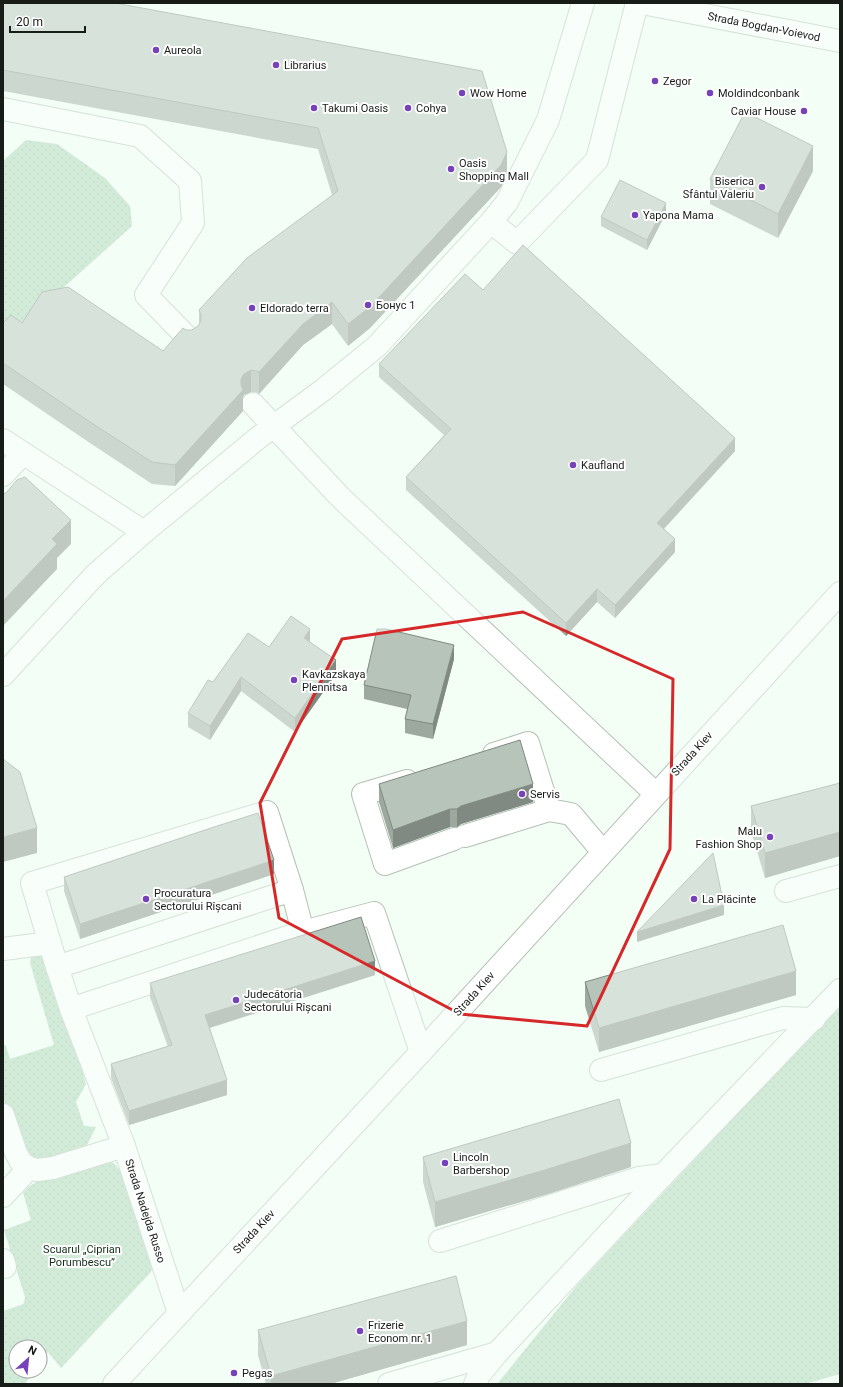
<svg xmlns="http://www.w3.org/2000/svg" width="843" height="1387" viewBox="0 0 843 1387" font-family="Roboto,sans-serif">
<defs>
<pattern id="park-dots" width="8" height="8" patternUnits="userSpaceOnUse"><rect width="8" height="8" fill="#aad5b3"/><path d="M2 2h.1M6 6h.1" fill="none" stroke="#92b699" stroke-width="1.8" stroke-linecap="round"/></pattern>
</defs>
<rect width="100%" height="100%" fill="#f3fef5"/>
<!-- park -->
<g fill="url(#park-dots)">
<polygon points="26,140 57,144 105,178 130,206 132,226 3,342 3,161"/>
<polygon points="36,954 42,954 50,961 86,1084 76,1102 84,1126 96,1127 84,1151 42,1165 24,1158 3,1097 3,1044 6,1046 10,1059 54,1045 30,963 31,957"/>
<polygon points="840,999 840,1374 805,1384 497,1384 578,1284 809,1037"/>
<polygon points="107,1161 114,1163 122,1173 152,1269 151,1272 61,1368 48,1352 40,1363 40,1347 16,1347 16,1371 34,1371 25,1384 3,1384 3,1311 21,1305 24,1303 25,1297 4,1230 31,1220 23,1193 28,1187 41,1179"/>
</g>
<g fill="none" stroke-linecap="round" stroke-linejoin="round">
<defs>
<g id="minor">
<polyline points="3,109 140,136 190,181 193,223 146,295 189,339"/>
<polyline points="491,222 517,243 597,160 637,3"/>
<polyline points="253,404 341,498 656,794"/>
<polyline points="3,440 144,532"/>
<polyline points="3,475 23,454"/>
<polyline points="3,675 96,574 144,532 258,438 323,390 377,346 491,222 507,202 548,120 583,3"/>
<polyline points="494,754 528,743 549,810"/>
<polyline points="407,781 363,794 385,864 454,839"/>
<polyline points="465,836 549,810 571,814 603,852"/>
<polyline points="786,891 840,876"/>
<polyline points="3,949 50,943"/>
<polyline points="57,967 292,890 303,932"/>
<polyline points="71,1009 57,967 32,883 267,812 292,890"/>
<polyline points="601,1070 783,1018 814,1019"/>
<polyline points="3,1115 16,1153 21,1162 29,1168 37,1170 53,1168 124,1146"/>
<polyline points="3,1196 29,1168"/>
<polyline points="440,1241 639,1178 663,1175"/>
<polyline points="3,1260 5,1267"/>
<polyline points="179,1313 124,1146 71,1009 303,932 374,913 421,1052"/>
<polyline points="389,1384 497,1353"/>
<polyline points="475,1384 479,1375 497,1353 663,1175 840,990"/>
</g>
<g id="major">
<polyline points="642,3 840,41"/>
<polyline points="114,1384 421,1052 840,593"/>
</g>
</defs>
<!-- minor casing -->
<use href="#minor" stroke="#b4c1b6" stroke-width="24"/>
<!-- major casing -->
<use href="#major" stroke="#b4c1b6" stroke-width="24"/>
<!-- minor -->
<use href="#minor" stroke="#fff" stroke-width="22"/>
<!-- major -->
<use href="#major" stroke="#fff" stroke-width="22"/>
</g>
<!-- wall -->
<g fill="#9da99f">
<polygon points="3,3 507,174 501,187 370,328 348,346 332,324 303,345 259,394 256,392 251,392 244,395 243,397 243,411 175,486 152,484 90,443 3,384 3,323 22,323 163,351 186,330 192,330 198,326 199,325 199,310 332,195 318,149 3,91"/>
<polygon points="813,171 778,238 710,204 710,179"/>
<polygon points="666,213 647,250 601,226 601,217"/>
<polygon points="483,290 735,451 664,529 675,552 615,618 597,602 566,636 406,490 406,477 444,435 379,377 379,364"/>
<polygon points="269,647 336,674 295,732 241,691 210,740 188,727 188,713 213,682"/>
<polygon points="454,659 433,739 405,733 405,719 407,709 364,699 364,685"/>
<polygon points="840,783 840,856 765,878 751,831 751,806"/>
<polygon points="379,784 533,802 461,824 457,827 450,827 393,848 379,802"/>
<polygon points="274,874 80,939 64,891 64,877"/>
<polygon points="375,975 210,1028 227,1095 129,1125 111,1078 111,1064 168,1047 150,997 150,983"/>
<polygon points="585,982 796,995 599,1052 585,1006"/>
<polygon points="423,1157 631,1167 548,1194 435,1227 423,1182"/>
<polygon points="258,1330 467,1345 330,1384 266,1384 258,1355"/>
</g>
<!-- shaded-wall -->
<g fill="#808982">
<polygon points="813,146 813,171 778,238 778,214"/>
<polygon points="507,152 507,174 501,187 370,328 348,346 348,324"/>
<polygon points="666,203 666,213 647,250 647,240"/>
<polygon points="332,302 332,324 303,345 259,394 259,372 303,324"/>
<polygon points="251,370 251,392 244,395 243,397 243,411 175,486 175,465 244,374"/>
<polygon points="735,438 735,451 657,536 657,523"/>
<polygon points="71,520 71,544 57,558 57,569 3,626 3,601 52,539"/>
<polygon points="675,539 675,552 615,618 615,605"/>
<polygon points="597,589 597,602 566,636 566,623"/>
<polygon points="310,629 310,642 304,638"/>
<polygon points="454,645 454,659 433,739 433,724"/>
<polygon points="336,660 336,674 295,732 295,718"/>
<polygon points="241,677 241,691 210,740 210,726"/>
<polygon points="533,784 533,802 461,824 457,827 457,809 461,806"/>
<polygon points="450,809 450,827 393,848 393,830"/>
<polygon points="37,828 37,853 3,862 3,837"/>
<polygon points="840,832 840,856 765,878 765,853"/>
<polygon points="274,860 274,874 80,939 80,924"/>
<polygon points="724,905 724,915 637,942 637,932"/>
<polygon points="375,961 375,975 205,1029 205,1015"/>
<polygon points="796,971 796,995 599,1052 599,1028"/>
<polygon points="227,1080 227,1095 129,1125 129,1111"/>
<polygon points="631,1143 631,1167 548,1194 435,1227 435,1202"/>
<polygon points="467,1321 467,1345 330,1384 271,1384 271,1376"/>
</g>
<!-- building -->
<g fill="#b7c4b9" stroke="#808982">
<polygon points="3,3 115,3 482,71 507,152 501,165 370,307 348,324 332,302 303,324 259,372 256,371 251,370 244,374 241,379 241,385 243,390 175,465 152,462 90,422 3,363 3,323 11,315 22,323 42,292 68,287 163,351 183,328 186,330 192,330 198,326 201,321 201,315 199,310 247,258 338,191 318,128 3,70"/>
<polygon points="745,112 813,146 778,214 710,179"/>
<polygon points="620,180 666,203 647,240 601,217"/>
<polygon points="523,245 735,438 657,523 675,539 615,605 597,589 566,623 406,477 451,429 379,364 465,274 483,290"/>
<polygon points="25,477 71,520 52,539 57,544 3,601 3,492 5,494 17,480"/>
<polygon points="291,616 310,629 304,638 336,660 295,718 241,677 210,726 188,713 208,680 213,682 248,633 269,647"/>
<polygon points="377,629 386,629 454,645 433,724 405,719 411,695 364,685"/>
<polygon points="520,740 533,784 461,806 457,809 450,809 393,830 379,784"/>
<polygon points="3,759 20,772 37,828 3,837"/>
<polygon points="840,783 840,832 765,853 751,806"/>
<polygon points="258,813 274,860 80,924 64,877 211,828"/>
<polygon points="713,853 724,905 637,932"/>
<polygon points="361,917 375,961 205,1015 227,1080 129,1111 111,1064 172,1045 150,983"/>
<polygon points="783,925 796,971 599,1028 585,982"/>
<polygon points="619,1099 631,1143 548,1169 435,1202 423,1157"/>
<polygon points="456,1276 467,1321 271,1376 258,1330"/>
</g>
<!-- marked area -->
<path d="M0 0H843V1387H0ZM 523,612 L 673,679 L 670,849 L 587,1026 L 460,1014 L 279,918 L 260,803 L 342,639 Z" fill="#f3fef5" fill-opacity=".55" fill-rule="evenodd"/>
<path fill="none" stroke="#d62828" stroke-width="3" stroke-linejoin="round" d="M 523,612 L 673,679 L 670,849 L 587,1026 L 460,1014 L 279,918 L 260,803 L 342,639 Z"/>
<!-- markers -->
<g fill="#7742b9" stroke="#fff" stroke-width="1.5">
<circle cx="156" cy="50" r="4"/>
<circle cx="276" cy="65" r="4"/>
<circle cx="655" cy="81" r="4"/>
<circle cx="462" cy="93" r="4"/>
<circle cx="710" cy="93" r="4"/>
<circle cx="314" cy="108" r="4"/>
<circle cx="408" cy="108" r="4"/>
<circle cx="804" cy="111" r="4"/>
<circle cx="451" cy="169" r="4"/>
<circle cx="762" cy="187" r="4"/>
<circle cx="635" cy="215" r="4"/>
<circle cx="368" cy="305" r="4"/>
<circle cx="252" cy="308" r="4"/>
<circle cx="573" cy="465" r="4"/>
<circle cx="294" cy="680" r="4"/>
<circle cx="522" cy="794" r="4"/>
<circle cx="770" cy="837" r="4"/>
<circle cx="146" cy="899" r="4"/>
<circle cx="694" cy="899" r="4"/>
<circle cx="236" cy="1000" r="4"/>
<circle cx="445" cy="1163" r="4"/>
<circle cx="360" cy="1331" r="4"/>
<circle cx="234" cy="1373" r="4"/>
</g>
<g text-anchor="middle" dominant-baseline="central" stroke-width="4" stroke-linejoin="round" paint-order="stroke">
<!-- street labels -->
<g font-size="11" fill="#171c18" stroke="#fff">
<text transform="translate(764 27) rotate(11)">Strada Bogdan-Voievod</text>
<text transform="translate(692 754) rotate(-48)">Strada Kiev</text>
<text transform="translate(474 994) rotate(-48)">Strada Kiev</text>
<text transform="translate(145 1211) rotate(72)">Strada Nadejda Russo</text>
<text transform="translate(254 1232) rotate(-47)">Strada Kiev</text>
</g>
<!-- poi labels -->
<g font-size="11" fill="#171c18" stroke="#fff" text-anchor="start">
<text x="164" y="50">Aureola</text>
<text x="284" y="65">Librarius</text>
<text x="663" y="81">Zegor</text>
<text x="470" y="93">Wow Home</text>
<text x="718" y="93">Moldindconbank</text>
<text x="322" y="108">Takumi Oasis</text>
<text x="416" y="108">Cohya</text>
<text x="796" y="111" text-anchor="end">Caviar House</text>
<text x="459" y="163">Oasis<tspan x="459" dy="13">Shopping Mall</tspan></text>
<text x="754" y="181" text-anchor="end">Biserica<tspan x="754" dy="13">Sfântul Valeriu</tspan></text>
<text x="643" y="215">Yapona Mama</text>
<text x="376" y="305">Бонус 1</text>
<text x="260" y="308">Eldorado terra</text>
<text x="581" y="465">Kaufland</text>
<text x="302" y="674">Kavkazskaya<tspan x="302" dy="13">Plennitsa</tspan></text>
<text x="530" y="794">Servis</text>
<text x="762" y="831" text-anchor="end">Malu<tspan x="762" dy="13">Fashion Shop</tspan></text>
<text x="154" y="893">Procuratura<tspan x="154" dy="13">Sectorului Rîșcani</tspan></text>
<text x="702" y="899">La Plăcinte</text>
<text x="244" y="994">Judecătoria<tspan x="244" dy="13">Sectorului Rîșcani</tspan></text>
<text x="453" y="1157">Lincoln<tspan x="453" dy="13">Barbershop</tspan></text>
<text x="368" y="1325">Frizerie<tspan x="368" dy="13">Econom nr. 1</tspan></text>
<text x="242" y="1373">Pegas</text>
</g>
<!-- park labels -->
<g font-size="11" fill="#12301a" stroke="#fff">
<text x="82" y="1249">Scuarul „Ciprian<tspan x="82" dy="13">Porumbescu”</tspan></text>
</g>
</g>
<!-- border -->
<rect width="843" height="1387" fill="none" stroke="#171c18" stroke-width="8"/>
<!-- north arrow -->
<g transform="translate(28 1359) rotate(27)"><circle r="19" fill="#ffffff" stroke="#a2a4a3"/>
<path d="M0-3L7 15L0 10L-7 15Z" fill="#7742b9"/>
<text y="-6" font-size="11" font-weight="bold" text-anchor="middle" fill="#171c18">N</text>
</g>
<!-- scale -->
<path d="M10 26v6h75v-6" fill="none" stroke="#171c18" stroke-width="2"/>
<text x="16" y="26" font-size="12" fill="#171c18" stroke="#ffffff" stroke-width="3" paint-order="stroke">20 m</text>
</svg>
